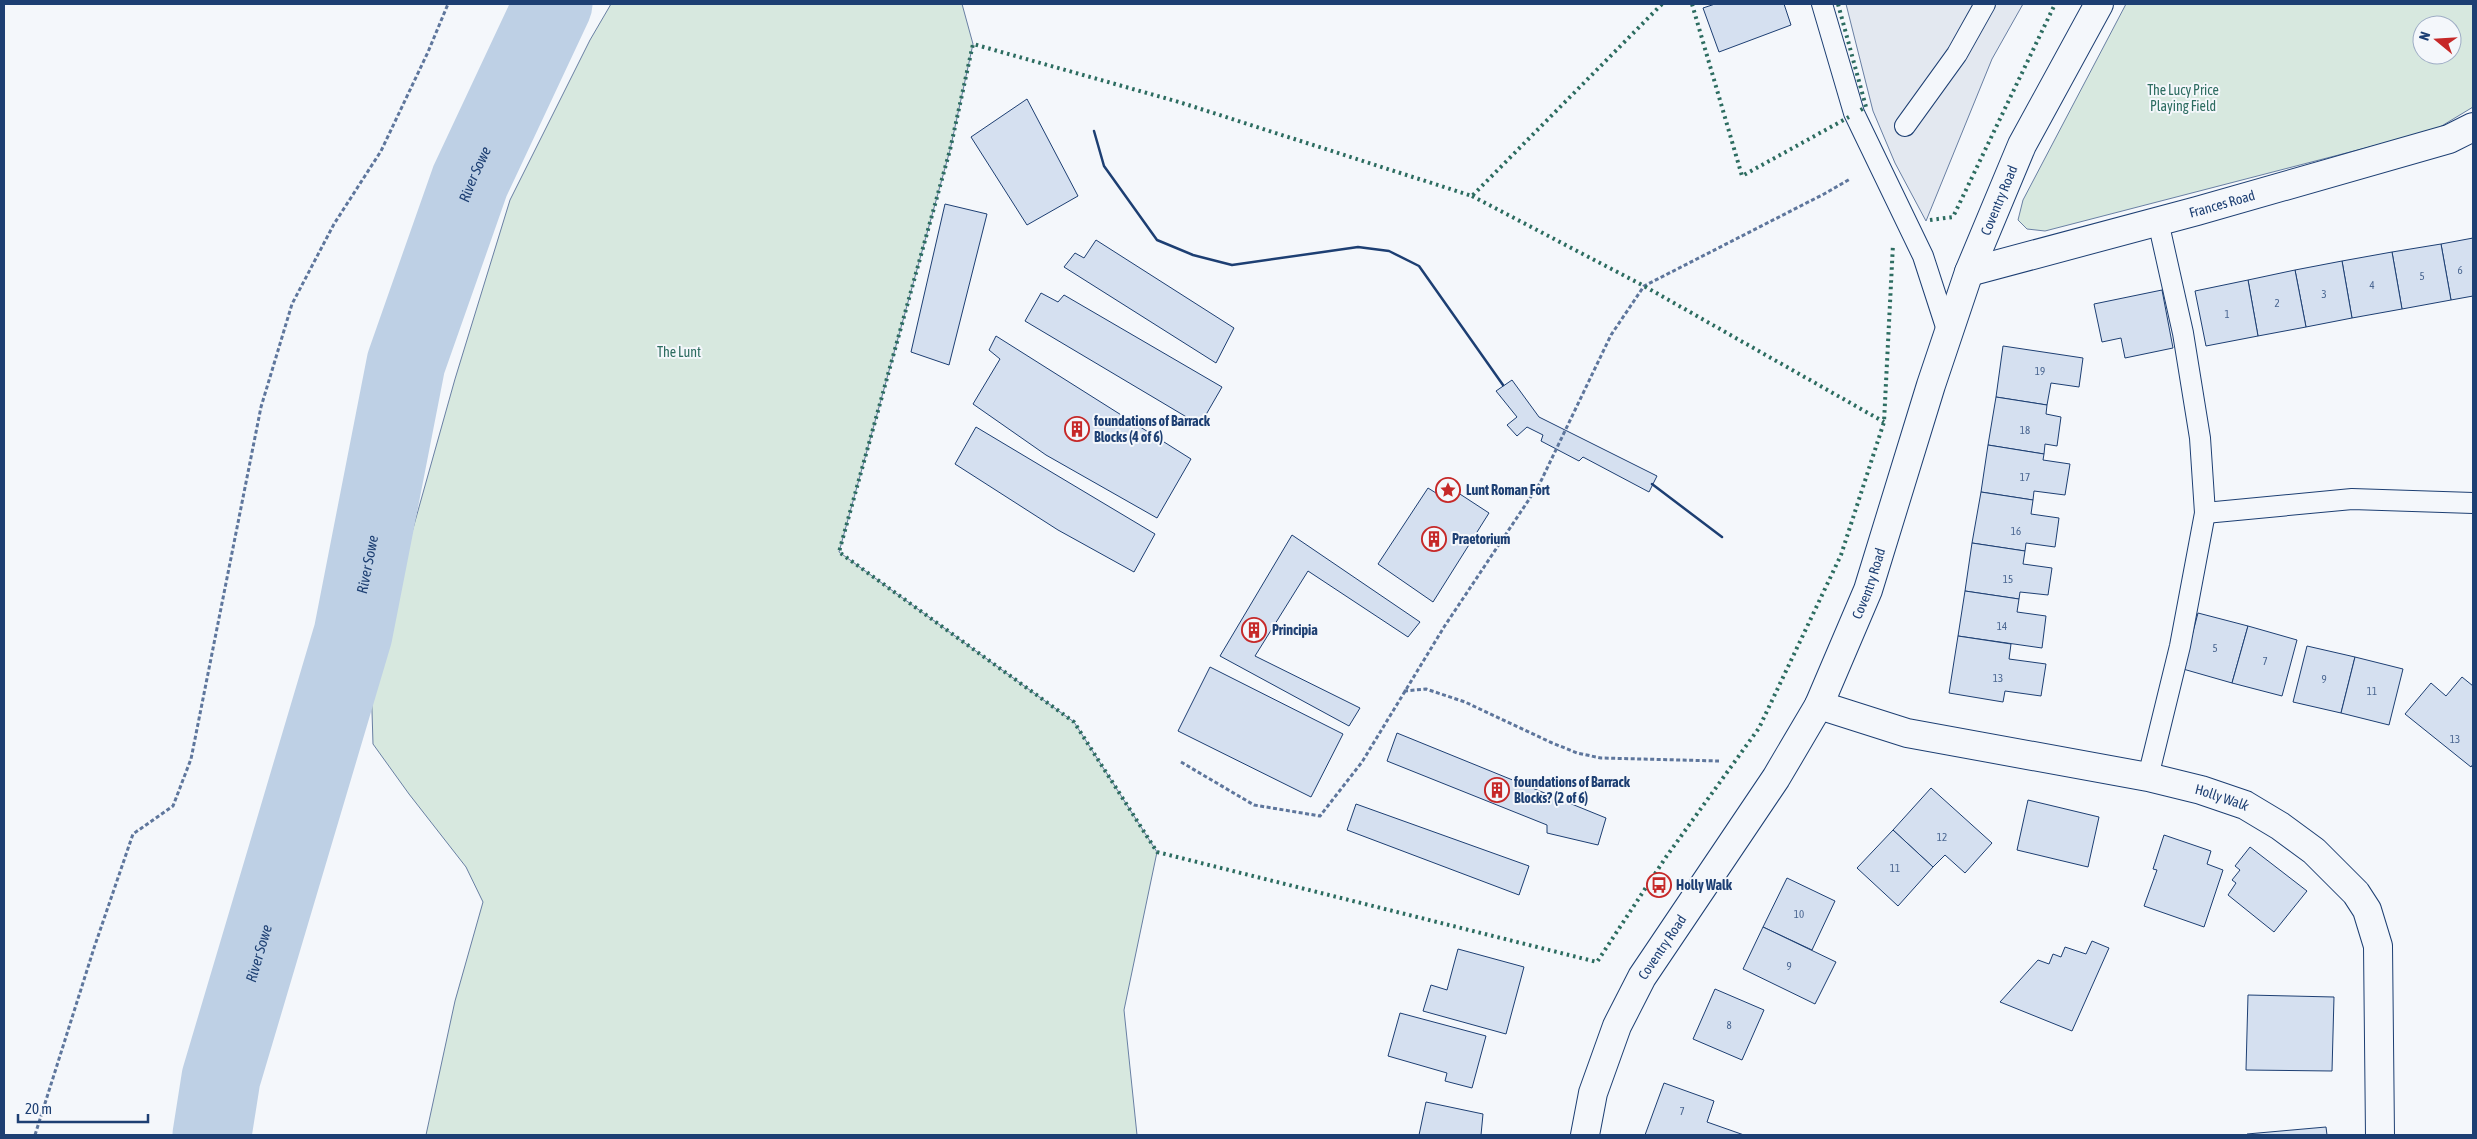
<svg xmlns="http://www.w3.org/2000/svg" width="2477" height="1139" viewBox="0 0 2477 1139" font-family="'Asap Condensed',sans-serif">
<rect width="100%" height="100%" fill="#f4f7fb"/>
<!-- green -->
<g fill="#d7e8df" stroke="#687fa3" fill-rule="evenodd">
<polygon points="611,4 962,4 973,44 950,150 839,552 1074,722 1157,852 1124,1010 1137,1135 426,1135 455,1001 483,902 466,867 409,794 373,744 371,678 455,379 510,200 590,40"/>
<path d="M 2126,4 L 2473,4 L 2473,107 L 2435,130 L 2045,231 L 2027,229 L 2018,220 L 2023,200 ZM 2422,25 L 2452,25 L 2452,55 L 2422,55 Z"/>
</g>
<!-- parking -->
<polygon fill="#e3e8f0" stroke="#687fa3" points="1846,4 2023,4 1992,59 1926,221 1895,163 1873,111"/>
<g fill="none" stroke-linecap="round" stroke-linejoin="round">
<!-- river -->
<path stroke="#bed0e5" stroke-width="79" id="s1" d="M 212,1135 L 221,1078 L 353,634 L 406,363 L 470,181 L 553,4"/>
</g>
<!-- building -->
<g fill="#d5e0f0" stroke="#1d3f73">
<polygon points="1715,4 1784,4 1791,25 1719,52 1703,8"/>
<polygon points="1027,99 1078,196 1027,225 971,137"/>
<polygon points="945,204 987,214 949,365 911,352"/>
<polygon points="2473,238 2473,296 2451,300 2441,244"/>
<polygon points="1096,240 1234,328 1216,363 1064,267 1075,253 1084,258"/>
<polygon points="2441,244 2451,300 2402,309 2392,252"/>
<polygon points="2392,252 2402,309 2352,318 2342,261"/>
<polygon points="2342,261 2352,318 2306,327 2295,270"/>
<polygon points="2295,270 2306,327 2258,336 2248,280"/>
<polygon points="2248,280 2258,336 2206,346 2195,291"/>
<polygon points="2162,290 2173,348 2125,358 2121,338 2102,342 2094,304"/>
<polygon points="1041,293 1058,302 1064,295 1222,387 1200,425 1025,321"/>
<polygon points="996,336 1191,459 1157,518 1046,455 973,404 1000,359 989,350"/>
<polygon points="2003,346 2083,358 2079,387 2051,383 2047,405 1996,397"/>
<polygon points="1512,380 1539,417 1657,476 1649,492 1583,457 1579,461 1541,441 1543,435 1527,427 1517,436 1507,425 1517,417 1496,391"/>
<polygon points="1996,397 2047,405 2046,414 2061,417 2057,446 2045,444 2044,454 1988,445"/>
<polygon points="976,427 1155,534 1134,572 1058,530 955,464"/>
<polygon points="1988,445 2044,454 2043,460 2070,464 2065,495 2034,491 2033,500 1981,492"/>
<polygon points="1443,483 1489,513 1433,602 1378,564 1428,488 1436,493"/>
<polygon points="1981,492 2033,500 2031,514 2059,518 2055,547 2026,543 2025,551 1972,543"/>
<polygon points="1292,535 1420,622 1408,637 1308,571 1255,656 1360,708 1349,726 1220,656"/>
<polygon points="1972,543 2025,551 2023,564 2052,568 2048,595 2020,592 2019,599 1965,591"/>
<polygon points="1965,591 2019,599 2017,612 2046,616 2042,648 1958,636"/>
<polygon points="2198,613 2248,626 2232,683 2183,669"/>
<polygon points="2248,626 2297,640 2282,696 2232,683"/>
<polygon points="1958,636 2011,644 2009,659 2046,664 2041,696 2005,691 2003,702 1949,693"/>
<polygon points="2307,646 2355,657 2341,713 2293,702"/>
<polygon points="2355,657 2403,669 2389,725 2341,713"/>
<polygon points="1210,667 1343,734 1311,797 1178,731"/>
<polygon points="2462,677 2473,686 2473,764 2471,767 2405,714 2431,683 2446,696"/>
<polygon points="1397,733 1606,818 1598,845 1547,833 1547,825 1387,761"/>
<polygon points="1931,788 1992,843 1965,873 1945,855 1933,867 1893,830"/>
<polygon points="2028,800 2099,817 2088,867 2017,850"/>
<polygon points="1356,804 1529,866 1519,895 1347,830"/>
<polygon points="1893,830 1933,867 1898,906 1857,868"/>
<polygon points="2164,835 2211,851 2207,864 2223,870 2204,927 2144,906 2157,870 2153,869"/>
<polygon points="2250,847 2307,891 2274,932 2228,895 2236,883 2232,880 2240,870 2235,866"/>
<polygon points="1787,878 1835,901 1812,950 1763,927"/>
<polygon points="1763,927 1836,962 1815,1004 1743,969"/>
<polygon points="2092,941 2109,948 2072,1031 2000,1002 2038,960 2049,964 2053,954 2061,957 2065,947 2086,954"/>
<polygon points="1458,949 1524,967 1506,1034 1423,1011 1431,985 1447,990"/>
<polygon points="1715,989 1764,1010 1742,1060 1693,1039"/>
<polygon points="2248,995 2334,997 2332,1071 2246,1070"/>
<polygon points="1400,1013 1486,1036 1472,1088 1445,1081 1447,1073 1388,1056"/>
<polygon points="1664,1083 1714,1101 1707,1122 1744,1135 1645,1135"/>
<polygon points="1426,1102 1483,1114 1481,1135 1419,1135"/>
<polygon points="2326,1127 2327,1135 2247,1135 2247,1134"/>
</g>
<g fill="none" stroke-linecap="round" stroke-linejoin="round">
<defs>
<g id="service">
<polyline points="1822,4 1854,113 1923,256 1948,333"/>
<polyline points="1905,126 1957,54 1985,4"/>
<polyline points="2205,513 2352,499 2473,503"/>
<polyline points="2148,777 2180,646 2205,513 2200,438 2183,333 2158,221"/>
</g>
<g id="minor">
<path id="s2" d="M 1969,272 L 2197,211 L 2449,139 L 2473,127"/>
<path id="s3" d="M 1819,705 L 1907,733 L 2148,777 L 2201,790 L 2245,805 L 2280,826 L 2314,851 L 2356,893 L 2367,910 L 2378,946 L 2380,1135"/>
</g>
<g id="tertiary">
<path id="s4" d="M 1585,1135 L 1593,1093 L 1617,1026 L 1642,977 L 1776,778 L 1819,705 L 1868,590 L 1931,385 L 1969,272 L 2022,145 L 2099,4"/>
</g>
</defs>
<!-- service casing -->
<use href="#service" stroke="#1d3f73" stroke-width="22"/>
<!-- minor casing -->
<use href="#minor" stroke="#1d3f73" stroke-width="30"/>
<!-- tertiary casing -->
<use href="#tertiary" stroke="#1d3f73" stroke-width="30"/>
<!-- path -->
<g stroke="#5e769c" stroke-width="3" stroke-dasharray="4 2.5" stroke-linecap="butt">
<polyline points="1404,691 1426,689 1465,702 1550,742 1577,753 1601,758 1719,761"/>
<polyline points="1181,762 1254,805 1320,816 1362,762 1444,627 1540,483 1611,335 1644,286 1824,194 1850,179"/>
<polyline points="35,1135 94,948 133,834 173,806 191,759 261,407 292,304 334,224 381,151 428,52 448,4"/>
</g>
<!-- service -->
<use href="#service" stroke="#f4f7fb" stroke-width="20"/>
<!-- minor -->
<use href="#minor" stroke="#f4f7fb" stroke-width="28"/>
<!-- tertiary -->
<use href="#tertiary" stroke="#f4f7fb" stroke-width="28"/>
<!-- hedge -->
<g stroke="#2c6c60" stroke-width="4" stroke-dasharray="2.5 4" stroke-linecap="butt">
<polyline points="1662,4 1472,196 1179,102 973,44 950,150 839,552 1074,722 1157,852 1597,962 1666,857 1759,728 1841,555 1884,422 1893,244"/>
<polyline points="1692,4 1742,176 1849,117"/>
<polyline points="1838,4 1866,107 1859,111"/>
<polyline points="1472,196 1644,286 1884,422"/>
<polyline points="1930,220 1953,217 2055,4"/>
</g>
<!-- wall -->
<g stroke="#1d3f73" stroke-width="2.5">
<polyline points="1094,131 1104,166 1157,240 1193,255 1232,265 1358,247 1389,251 1419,266 1503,385"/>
<polyline points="1652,484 1722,537"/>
</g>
</g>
<!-- icons -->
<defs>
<symbol id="building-ring" viewBox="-11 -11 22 22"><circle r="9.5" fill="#f4f7fb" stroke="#c62828" stroke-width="1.5"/><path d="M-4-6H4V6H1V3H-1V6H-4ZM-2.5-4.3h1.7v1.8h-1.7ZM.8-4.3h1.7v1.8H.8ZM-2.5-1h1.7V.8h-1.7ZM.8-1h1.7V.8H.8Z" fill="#c62828"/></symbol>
<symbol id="sight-ring" viewBox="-11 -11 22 22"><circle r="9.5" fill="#f4f7fb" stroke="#c62828" stroke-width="1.5"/><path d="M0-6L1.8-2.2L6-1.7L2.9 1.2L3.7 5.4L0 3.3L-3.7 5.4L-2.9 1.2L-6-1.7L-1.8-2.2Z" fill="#c62828"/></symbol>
<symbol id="bus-ring" viewBox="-11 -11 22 22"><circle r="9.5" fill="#f4f7fb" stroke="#c62828" stroke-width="1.5"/><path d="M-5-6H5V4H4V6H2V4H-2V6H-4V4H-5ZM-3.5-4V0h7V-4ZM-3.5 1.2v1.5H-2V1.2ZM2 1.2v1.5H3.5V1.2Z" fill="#c62828"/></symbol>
</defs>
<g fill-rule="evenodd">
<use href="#building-ring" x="1063" y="415" width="28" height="28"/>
<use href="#sight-ring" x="1434" y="476" width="28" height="28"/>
<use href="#building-ring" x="1420" y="525" width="28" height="28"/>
<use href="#building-ring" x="1240" y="616" width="28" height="28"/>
<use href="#building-ring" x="1483" y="776" width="28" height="28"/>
<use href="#bus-ring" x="1645" y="871" width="28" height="28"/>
</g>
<g text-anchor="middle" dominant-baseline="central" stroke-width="4" stroke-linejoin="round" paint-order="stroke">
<!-- number labels -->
<g font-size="11" fill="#4b6792">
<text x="2460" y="270">6</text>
<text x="2422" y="276">5</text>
<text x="2372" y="285">4</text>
<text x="2324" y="294">3</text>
<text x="2277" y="303">2</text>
<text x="2227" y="314">1</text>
<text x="2040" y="371">19</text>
<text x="2025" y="430">18</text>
<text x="2025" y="477">17</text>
<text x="2016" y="531">16</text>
<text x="2008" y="579">15</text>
<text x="2002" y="626">14</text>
<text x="2215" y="648">5</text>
<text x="2265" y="661">7</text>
<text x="1998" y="678">13</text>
<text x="2324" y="679">9</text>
<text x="2372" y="691">11</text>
<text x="2455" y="739">13</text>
<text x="1942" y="837">12</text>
<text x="1895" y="868">11</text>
<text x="1799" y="914">10</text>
<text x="1789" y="966">9</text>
<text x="1729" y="1025">8</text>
<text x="1682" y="1111">7</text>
</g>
<!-- park labels -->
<g font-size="14" fill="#2c6c60" stroke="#f4f7fb">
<text x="2183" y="90">The Lucy Price<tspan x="2183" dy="16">Playing Field</tspan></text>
<text x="679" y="352">The Lunt</text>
</g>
<!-- street labels -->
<g font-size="14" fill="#1d3f73" stroke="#f4f7fb">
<text stroke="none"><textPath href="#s4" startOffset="1030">Coventry Road</textPath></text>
<text stroke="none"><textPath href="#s2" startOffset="262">Frances Road</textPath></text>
<text stroke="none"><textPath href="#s4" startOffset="625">Coventry Road</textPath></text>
<text stroke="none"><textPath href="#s3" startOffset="414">Holly Walk</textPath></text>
<text stroke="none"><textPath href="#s4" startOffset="205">Coventry Road</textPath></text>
</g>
<!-- poi labels -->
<g font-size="14" font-weight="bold" fill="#1d3f73" stroke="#f4f7fb" text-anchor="start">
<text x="1094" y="421">foundations of Barrack<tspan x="1094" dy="16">Blocks (4 of 6)</tspan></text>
<text x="1466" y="490">Lunt Roman Fort</text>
<text x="1452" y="539">Praetorium</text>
<text x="1272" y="630">Principia</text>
<text x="1514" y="782">foundations of Barrack<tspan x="1514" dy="16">Blocks? (2 of 6)</tspan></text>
<text x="1676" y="885">Holly Walk</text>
</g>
<!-- water labels -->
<g font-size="15" font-style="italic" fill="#1d3f73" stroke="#f4f7fb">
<text stroke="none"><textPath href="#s1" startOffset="998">River Sowe</textPath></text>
<text stroke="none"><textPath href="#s1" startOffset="592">River Sowe</textPath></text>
<text stroke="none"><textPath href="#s1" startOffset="188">River Sowe</textPath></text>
</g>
</g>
<!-- border -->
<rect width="2477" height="1139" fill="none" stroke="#1d3f73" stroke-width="10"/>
<!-- north arrow -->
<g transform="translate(2437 40) rotate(288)"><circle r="24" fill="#f4f7fb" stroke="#9eadc5"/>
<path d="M0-4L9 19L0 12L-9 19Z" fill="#c62828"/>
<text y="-8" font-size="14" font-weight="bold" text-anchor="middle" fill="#1d3f73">N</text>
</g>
<!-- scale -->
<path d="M18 1114v8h130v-8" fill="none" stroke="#1d3f73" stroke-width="2.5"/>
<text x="25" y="1114" font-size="15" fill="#1d3f73" stroke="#f4f7fb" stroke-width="4" paint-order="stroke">20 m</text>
</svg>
